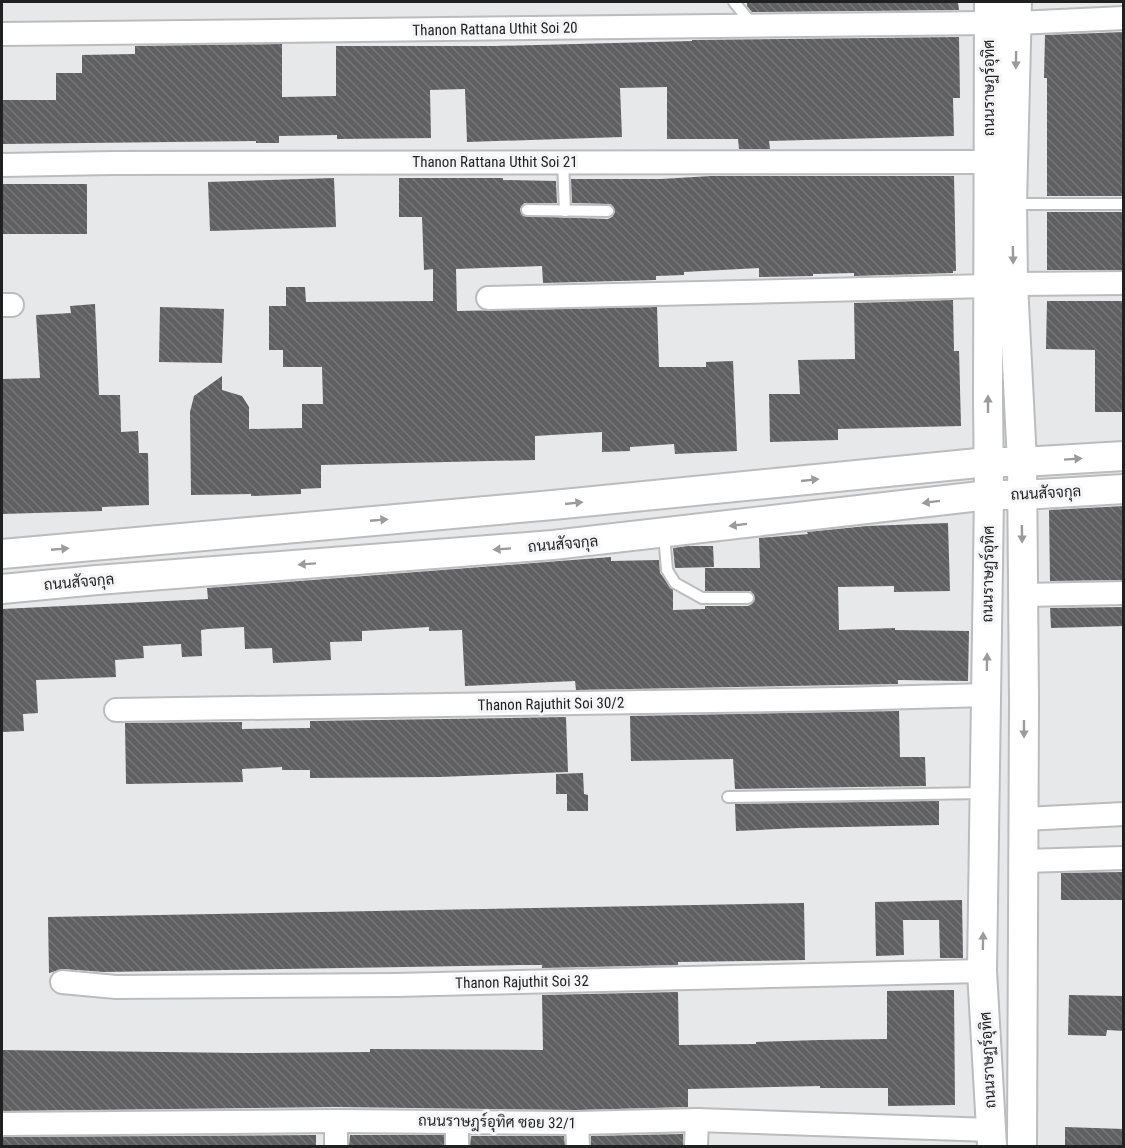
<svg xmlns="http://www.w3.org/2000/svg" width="1125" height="1148" viewBox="0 0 1125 1148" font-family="'Roboto Condensed',Sarabun,sans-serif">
<defs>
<pattern id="building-back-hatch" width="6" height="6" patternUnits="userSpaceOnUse" patternTransform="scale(1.5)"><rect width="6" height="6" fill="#606062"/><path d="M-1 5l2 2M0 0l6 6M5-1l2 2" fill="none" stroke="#777778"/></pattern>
</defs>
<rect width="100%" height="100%" fill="#e7e8ea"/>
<!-- building -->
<g fill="url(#building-back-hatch)">
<polygon points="747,2 958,2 959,10 752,12 747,6"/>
<polygon points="1124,32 1124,196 1047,196 1047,78 1044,78 1045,35"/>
<polygon points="959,37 960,98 953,98 954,136 769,141 770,149 739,149 738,139 667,139 667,87 620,88 622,137 467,142 465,89 430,90 431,138 337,139 337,135 279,136 279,143 256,143 256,141 2,144 2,100 56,100 56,73 82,73 82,55 135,54 135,46 282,44 282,97 336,96 336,46 495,46 692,41 692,40"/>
<polygon points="711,176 954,176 956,271 953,271 953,273 854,276 854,273 813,274 813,276 759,277 759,268 684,272 684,275 656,276 656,280 543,283 542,266 456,269 457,311 657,307 659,367 706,367 706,362 733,361 737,451 675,454 674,444 630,447 630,451 602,452 602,432 535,436 535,460 321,465 321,488 301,489 301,494 251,496 251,494 191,495 190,412 194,396 222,376 222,390 242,396 249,407 249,429 302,428 302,404 323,404 322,367 283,367 283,350 269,350 269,306 286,306 286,287 305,287 306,302 433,301 433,269 424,270 422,217 399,217 399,178 503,178 503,180 556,181 557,203 524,203 520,209 523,216 608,219 612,217 615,212 611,204 572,203 571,179 661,179"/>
<polygon points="334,178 336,227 210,231 208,182"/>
<rect x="2" y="184" width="85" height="50"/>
<rect x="1047" y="212" width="77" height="58"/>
<polygon points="953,300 954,351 959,351 961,426 838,429 838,440 770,442 769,394 800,394 798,360 855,359 854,303"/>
<polygon points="1047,301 1124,301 1124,412 1095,412 1095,350 1046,349"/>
<polygon points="95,304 99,395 120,395 121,432 138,431 139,453 148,453 149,505 102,507 102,511 2,514 2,379 40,378 36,315 71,313 70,306"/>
<polygon points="160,307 224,309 222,363 159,362"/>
<polygon points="1124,506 1124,580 1050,581 1049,510"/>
<polygon points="948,523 950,591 894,592 894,586 838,587 839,630 895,628 895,630 969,631 968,681 898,680 898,684 576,690 575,681 465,686 462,630 429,631 429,627 362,631 362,641 330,642 331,660 273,663 272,648 245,649 244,627 208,629 201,630 202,656 182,657 181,644 143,646 144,658 115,660 116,677 36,680 38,713 23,714 24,731 2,732 2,609 208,599 207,588 611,557 611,561 659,560 660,573 673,590 673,610 705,609 705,606 748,606 752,604 755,599 751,591 705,591 705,568 760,568 759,538 808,534 807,532 867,526"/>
<polygon points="688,546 713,546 714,567 675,568 673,548"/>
<polygon points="1124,607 1124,626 1051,628 1050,608"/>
<polygon points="899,711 900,757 925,757 926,786 735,789 733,759 631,761 630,716"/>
<polygon points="566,717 568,772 439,777 310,778 310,770 282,770 282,767 242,769 243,782 126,784 125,723 242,722 242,729 310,728 310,721"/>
<polygon points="583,773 584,794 588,795 588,811 567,811 567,794 556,794 556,774"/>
<polygon points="939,801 939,825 799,828 736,831 735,804"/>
<polygon points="1124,872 1124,900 1061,900 1061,873"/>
<polygon points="962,900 963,958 940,958 939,920 903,920 904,955 876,956 875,902"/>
<polygon points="804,903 805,960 678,962 678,965 542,968 542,965 519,965 104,972 63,969 49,973 48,917"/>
<polygon points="954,990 955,1105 888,1106 888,1088 820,1088 820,1086 688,1089 688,1107 577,1110 336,1107 2,1111 2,1050 244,1053 370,1052 370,1049 543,1050 542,995 678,992 679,1045 756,1044 756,1042 820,1040 887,1039 887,991"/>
<polygon points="1069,995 1124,996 1124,1031 1107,1030 1106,1036 1068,1035"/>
<polygon points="1065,1127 1124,1129 1124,1146 1065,1146"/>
<polygon points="683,1134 683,1146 591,1146 591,1136"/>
<polygon points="316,1135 316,1146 2,1146 2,1137"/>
<polygon points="350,1135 444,1135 444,1146 349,1146"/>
<polygon points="471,1136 564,1136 565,1146 470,1146"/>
</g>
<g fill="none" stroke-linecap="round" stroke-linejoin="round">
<defs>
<g id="service">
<polyline points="734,2 753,25"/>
<polyline points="563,162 565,211"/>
<polyline points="1013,204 1124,204"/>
<polyline points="527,210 608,211"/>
<polyline points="664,534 667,570 675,583 702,598 748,598"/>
<polyline points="728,797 985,793"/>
</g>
<g id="minor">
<polyline points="1017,23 1124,18"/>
<polyline points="2,34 989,23"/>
<polyline points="2,165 113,163 989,162"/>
<polyline points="1013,284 1124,283"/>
<polyline points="488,298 989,286"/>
<polyline points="2,305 12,305"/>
<polyline points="1023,595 1124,593"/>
<polyline points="116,710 840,699 987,695"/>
<polyline points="1024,819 1124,814"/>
<polyline points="1024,861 1124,858"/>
<polyline points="62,982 116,987 396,985 982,971"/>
<polyline points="336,1121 336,1146"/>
<polyline points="457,1122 457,1146"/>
<polyline points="577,1123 578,1146"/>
<polyline points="2,1124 336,1121 577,1123 697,1120 992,1130"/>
<polyline points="696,1146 697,1120"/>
</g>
<g id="tertiary">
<polyline points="989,2 988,400 989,495 982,971 992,1146"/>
<polyline points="1017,2 1012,204 1013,284 1022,462 1024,701 1022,1146"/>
<polyline points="2,554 553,505 988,462 1022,462 1124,456"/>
<polyline points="2,589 97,580 553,545 989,495 1022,495 1124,489"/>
</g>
</defs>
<!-- service casing -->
<use href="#service" stroke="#bbbcbe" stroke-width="14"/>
<!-- minor casing -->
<use href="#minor" stroke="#bbbcbe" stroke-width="26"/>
<!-- tertiary casing -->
<use href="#tertiary" stroke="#bbbcbe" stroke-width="32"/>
<!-- service -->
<use href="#service" stroke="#fff" stroke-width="10"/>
<!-- minor -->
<use href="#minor" stroke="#fff" stroke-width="22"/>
<!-- tertiary -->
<use href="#tertiary" stroke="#fff" stroke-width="28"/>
</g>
<!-- one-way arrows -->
<defs><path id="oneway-solid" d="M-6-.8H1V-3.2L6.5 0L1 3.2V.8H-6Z" transform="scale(1.5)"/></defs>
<g fill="#9a9b9b">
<use href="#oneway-solid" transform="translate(1016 60) rotate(91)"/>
<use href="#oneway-solid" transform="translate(1013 255) rotate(89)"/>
<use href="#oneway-solid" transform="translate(988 404) rotate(-90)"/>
<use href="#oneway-solid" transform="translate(1073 459) rotate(-4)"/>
<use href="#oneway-solid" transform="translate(810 480) rotate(-6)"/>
<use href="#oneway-solid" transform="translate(931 502) rotate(173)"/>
<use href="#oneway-solid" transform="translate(574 503) rotate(-6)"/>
<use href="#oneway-solid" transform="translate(379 520) rotate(-5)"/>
<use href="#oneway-solid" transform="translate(738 525) rotate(173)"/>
<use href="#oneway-solid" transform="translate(1022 534) rotate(89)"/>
<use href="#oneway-solid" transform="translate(60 549) rotate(-5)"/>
<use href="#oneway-solid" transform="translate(502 549) rotate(176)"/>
<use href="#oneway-solid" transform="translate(307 564) rotate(176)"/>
<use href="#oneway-solid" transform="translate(987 662) rotate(-89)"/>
<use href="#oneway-solid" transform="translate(1024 729) rotate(90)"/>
<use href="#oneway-solid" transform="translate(983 941) rotate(-89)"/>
</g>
<g text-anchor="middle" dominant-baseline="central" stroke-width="6" stroke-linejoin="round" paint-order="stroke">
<!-- street labels -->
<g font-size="15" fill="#1f2020" stroke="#f5f5f7">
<text transform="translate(495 29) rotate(-1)">Thanon Rattana Uthit Soi 20</text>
<text transform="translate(989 88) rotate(-90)">ถนนราษฏร์อุทิศ</text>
<text x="495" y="162">Thanon Rattana Uthit Soi 21</text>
<text transform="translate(1046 493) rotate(-3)">ถนนสัจจกุล</text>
<text transform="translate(563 544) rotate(-5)">ถนนสัจจกุล</text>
<text transform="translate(988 574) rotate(-89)">ถนนราษฏร์อุทิศ</text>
<text transform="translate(79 582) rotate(-5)">ถนนสัจจกุล</text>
<text transform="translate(551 704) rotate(-1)">Thanon Rajuthit Soi 30/2</text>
<text transform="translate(522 982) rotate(-1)">Thanon Rajuthit Soi 32</text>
<text transform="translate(988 1060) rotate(-93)">ถนนราษฏร์อุทิศ</text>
<text transform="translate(497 1122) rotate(1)">ถนนราษฎร์อุทิศ ซอย 32/1</text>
</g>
</g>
<!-- border -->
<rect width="1125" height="1148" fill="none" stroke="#1f2020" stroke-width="6"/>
</svg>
